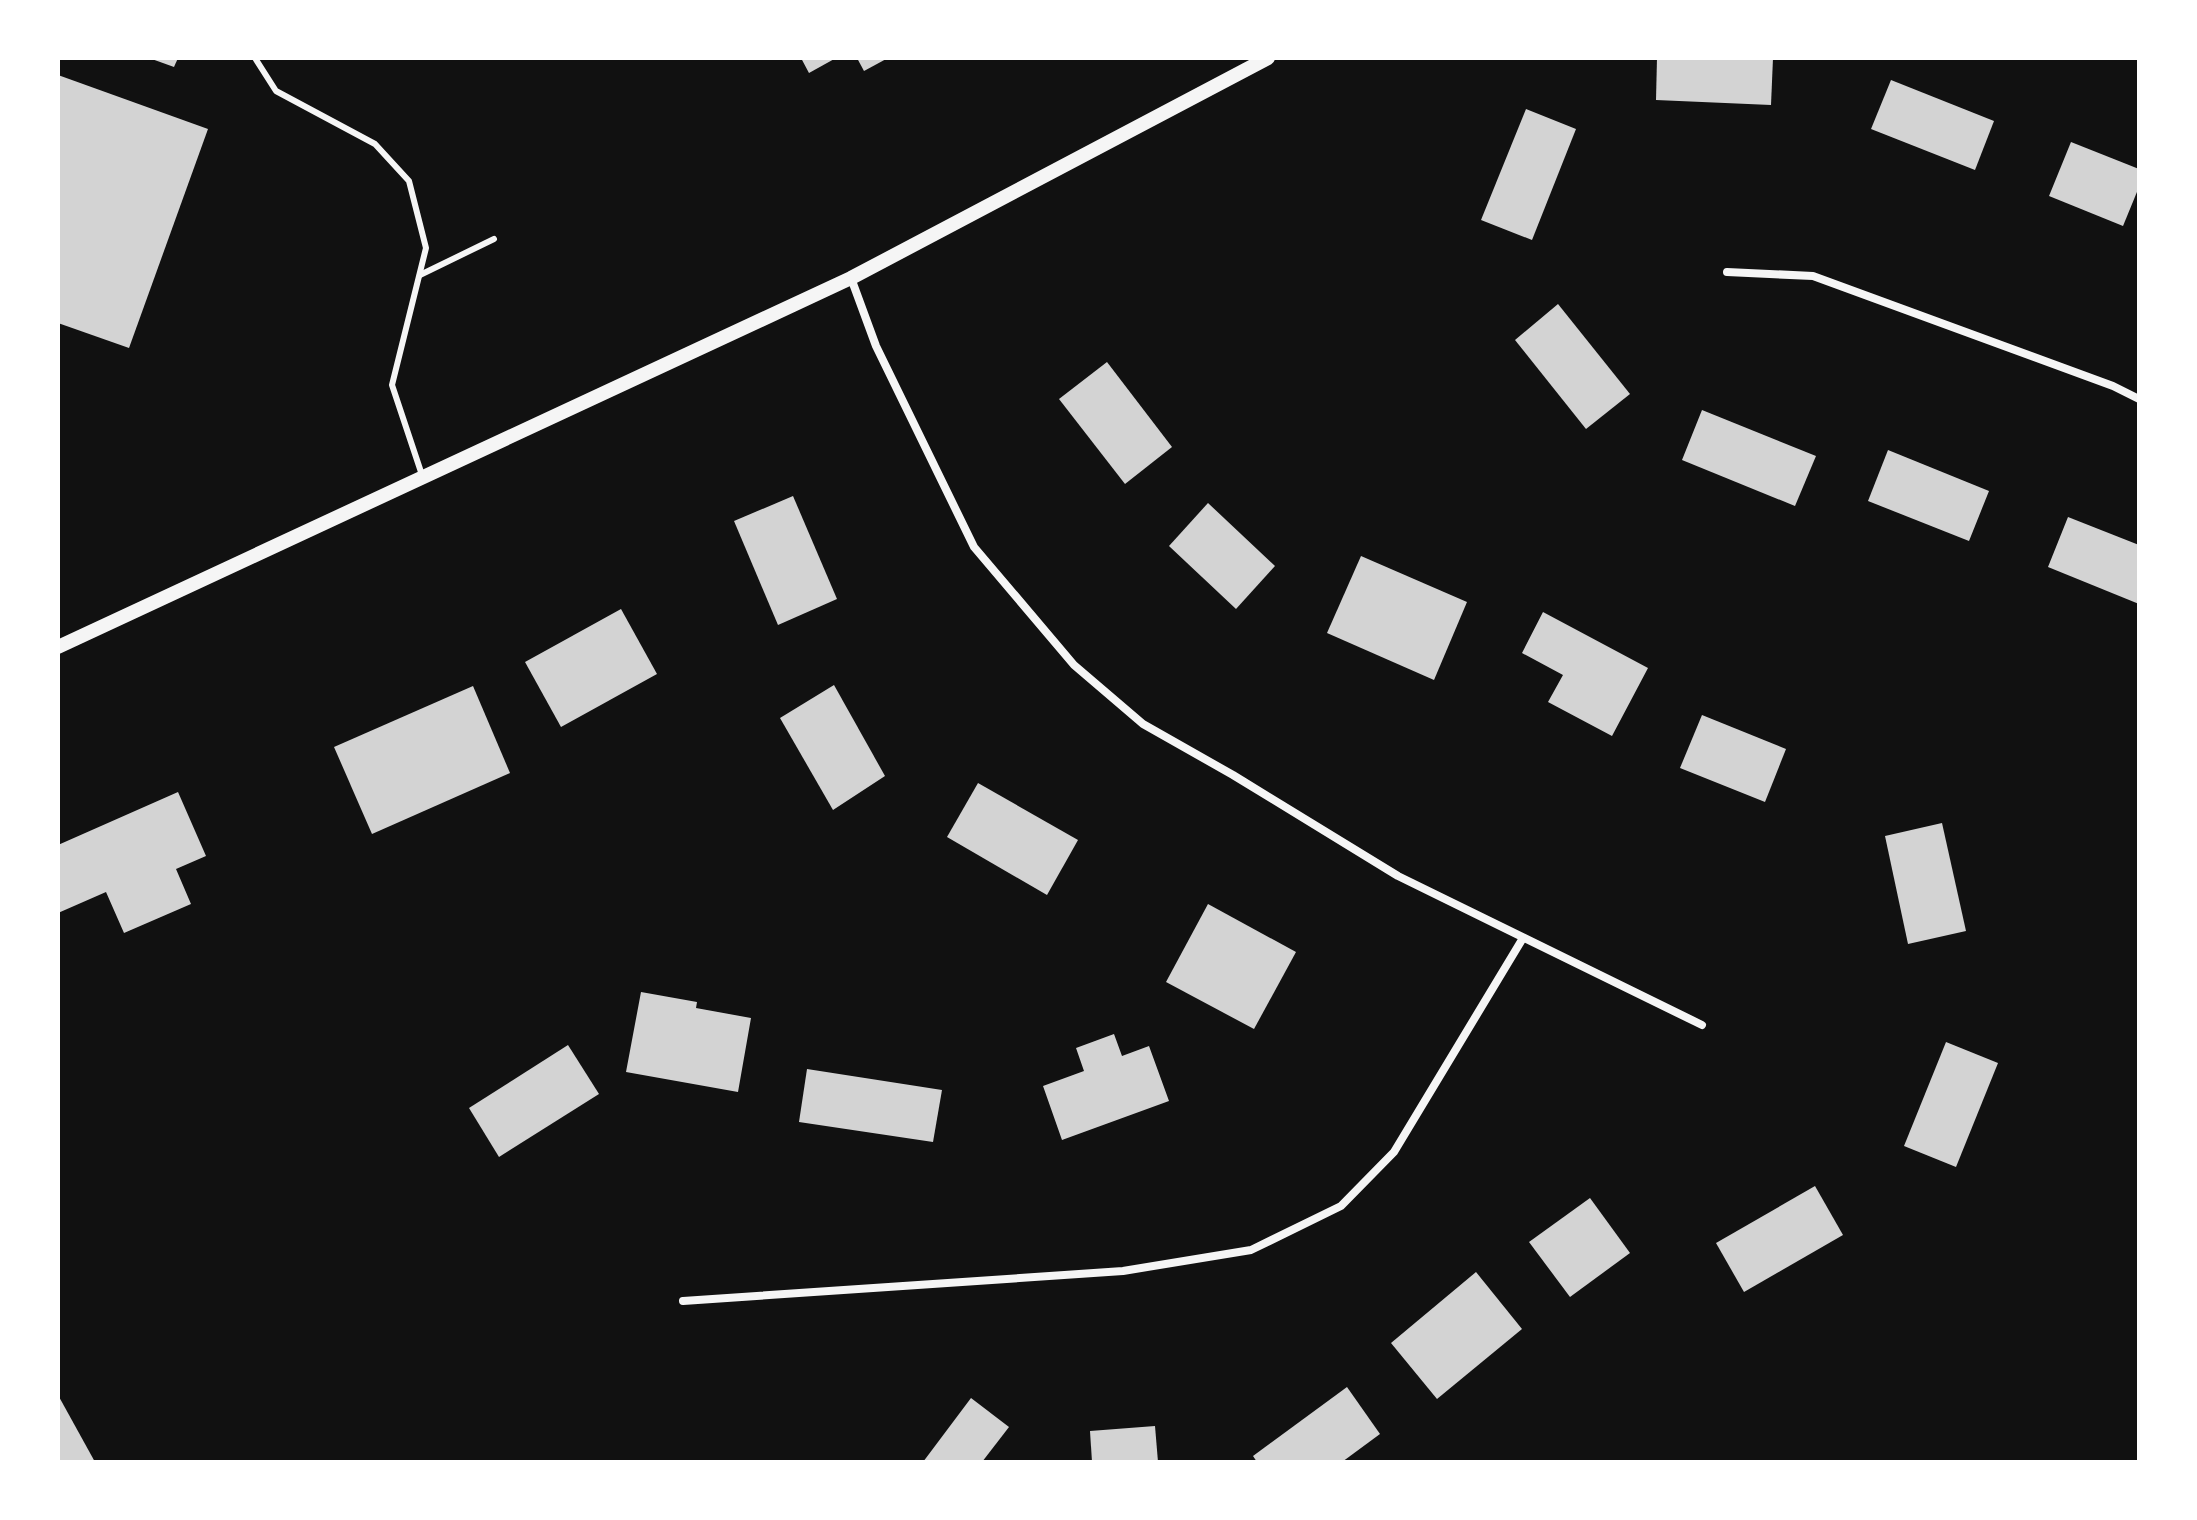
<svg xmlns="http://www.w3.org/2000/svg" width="2197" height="1520" viewBox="0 0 2197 1520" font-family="'Work Sans',sans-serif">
<rect width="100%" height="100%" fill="#111"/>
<!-- building -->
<g fill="#d3d3d3">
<polygon points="149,58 178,58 174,67"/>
<polygon points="801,58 836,58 809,73"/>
<polygon points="857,58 888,58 864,71"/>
<polygon points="1657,58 1773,58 1771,105 1656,100"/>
<polygon points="58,75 208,129 129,348 58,323"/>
<polygon points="1891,80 1994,121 1975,170 1871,129"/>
<polygon points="1526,109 1576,129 1532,240 1481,220"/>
<polygon points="2071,142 2139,169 2139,187 2123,226 2049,196"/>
<polygon points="1558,304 1630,394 1586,429 1515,340"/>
<polygon points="1107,362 1172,447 1125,484 1059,399"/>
<polygon points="1702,410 1816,456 1795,506 1682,460"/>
<polygon points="1888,450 1989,491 1969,541 1868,501"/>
<polygon points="793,496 837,599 778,625 734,521"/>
<polygon points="1208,503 1275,566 1236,609 1169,546"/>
<polygon points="2068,517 2139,545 2139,604 2048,567"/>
<polygon points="1361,556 1467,602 1434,680 1327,633"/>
<polygon points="621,609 657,674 561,727 525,662"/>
<polygon points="1543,612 1648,668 1612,736 1548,702 1563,675 1522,653"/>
<polygon points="834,685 885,776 833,810 780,718"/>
<polygon points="473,686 510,773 372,834 334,747"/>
<polygon points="1702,715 1786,749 1765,802 1680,768"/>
<polygon points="978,783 1078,840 1047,895 947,837"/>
<polygon points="178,792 206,856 176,869 191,904 124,933 106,892 58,913 58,845"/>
<polygon points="1942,823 1966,931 1908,944 1885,836"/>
<polygon points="1208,904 1296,952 1254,1029 1166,982"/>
<polygon points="641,992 697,1002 696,1008 751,1018 738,1092 626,1072"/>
<polygon points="1114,1034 1122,1056 1149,1046 1169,1101 1062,1140 1043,1086 1084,1071 1076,1048"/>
<polygon points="1946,1042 1998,1063 1956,1167 1904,1146"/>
<polygon points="568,1045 599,1094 499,1157 469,1108"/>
<polygon points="807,1069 942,1090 933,1142 799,1122"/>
<polygon points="1815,1186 1843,1235 1744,1292 1716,1243"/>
<polygon points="1590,1198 1630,1253 1570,1297 1529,1242"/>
<polygon points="1476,1272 1522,1329 1437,1399 1391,1343"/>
<polygon points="1347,1387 1380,1434 1342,1462 1257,1462 1253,1456"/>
<polygon points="58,1395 95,1462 58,1462"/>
<polygon points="971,1398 1009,1427 982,1462 923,1462"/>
<polygon points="1155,1426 1158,1462 1092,1462 1090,1431"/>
</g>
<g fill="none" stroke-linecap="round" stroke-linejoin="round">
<!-- service -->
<g stroke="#f5f5f5" stroke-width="6">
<polyline points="255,58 276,91 375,144 409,181 426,248 392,385 422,475"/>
<polyline points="420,275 494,239"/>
</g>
<!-- minor -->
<g stroke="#f5f5f5" stroke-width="8">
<polyline points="1727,272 1813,276 2113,386 2139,399"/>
<polyline points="851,278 876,346 974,547 1074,665 1143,724 1233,775 1398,876 1702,1025"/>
<polyline points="683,1301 1123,1271 1251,1250 1341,1206 1394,1152 1523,938"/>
</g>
<!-- tertiary -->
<polyline stroke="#f5f5f5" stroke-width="14" points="58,647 851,278 1268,58"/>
</g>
<!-- border -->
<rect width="2197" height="1520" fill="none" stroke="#ffffff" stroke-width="120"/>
</svg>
